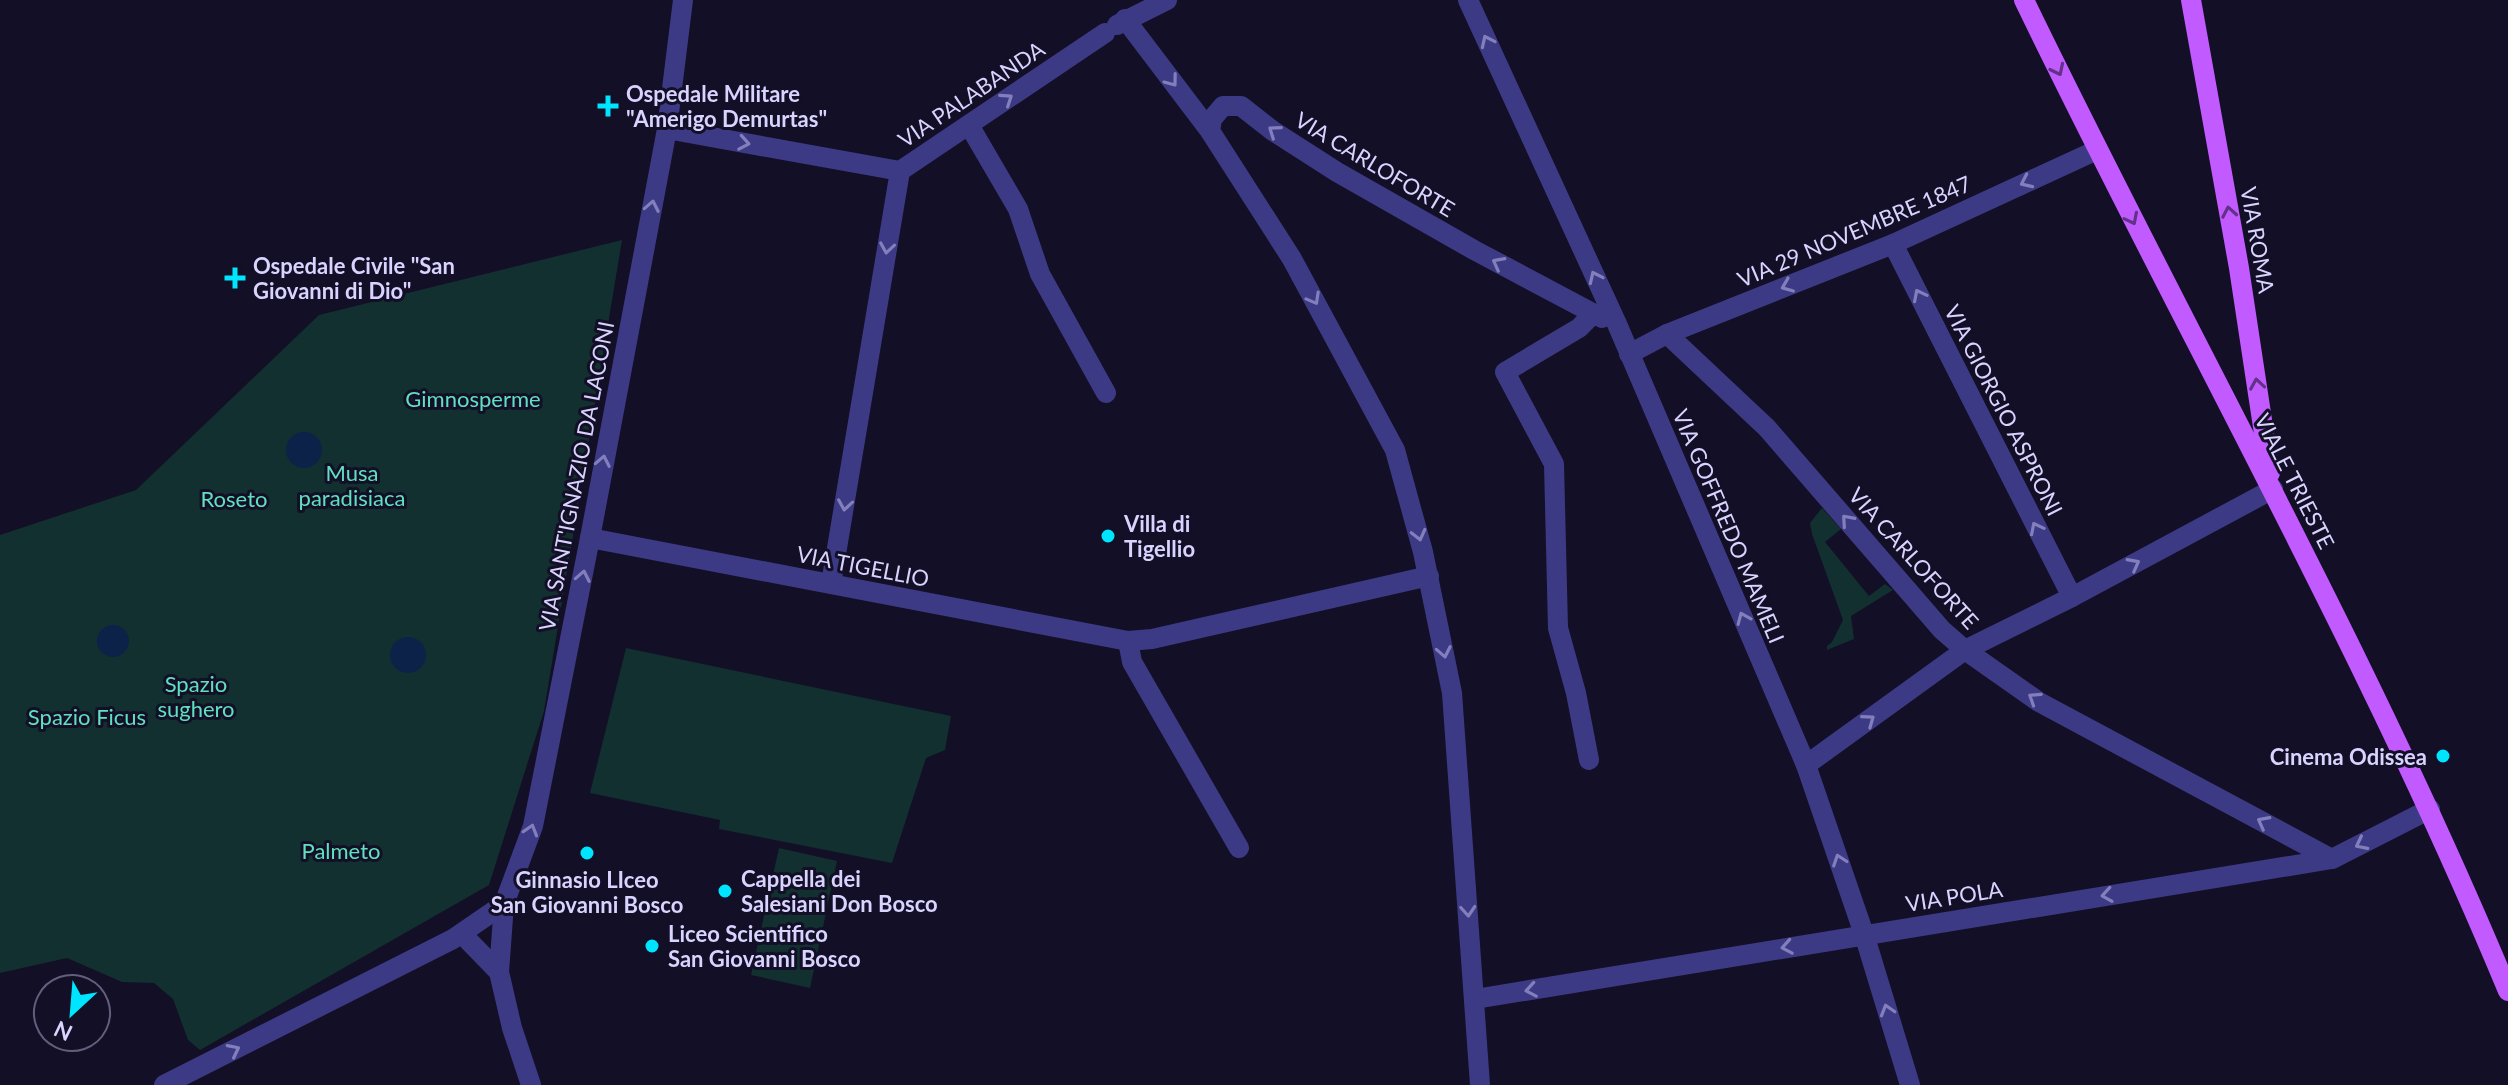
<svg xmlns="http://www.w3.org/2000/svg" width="2508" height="1085" viewBox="0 0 2508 1085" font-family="Lato,sans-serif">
<rect width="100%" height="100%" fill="#130f26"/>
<!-- green -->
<g fill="#12302f">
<polygon points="622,240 544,711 489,885 200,1050 188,1040 173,999 154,983 122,982 67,958 0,973 0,535 136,490 319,315"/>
<polygon points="1822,508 1841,529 1825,542 1869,596 1885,584 1893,590 1851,616 1854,639 1827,650 1827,646 1832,642 1843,620 1812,534 1810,523"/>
<polygon points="626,648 951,716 945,750 926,758 892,863 719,829 720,820 590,793"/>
<polygon points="779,848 837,861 810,988 751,975"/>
</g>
<!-- water -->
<g fill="#0c2248">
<circle cx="304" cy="450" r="18"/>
<circle cx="113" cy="641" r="16"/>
<circle cx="408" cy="655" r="18"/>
</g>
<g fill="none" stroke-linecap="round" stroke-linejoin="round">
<!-- minor -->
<g stroke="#3d3a85" stroke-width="20">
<polyline points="1468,0 1617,324 1806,765 1864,934 1910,1085"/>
<polyline points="1125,19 1210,131 1292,259 1395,450 1423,552 1452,693 1480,1085"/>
<polyline points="1117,25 1167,0"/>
<polyline points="969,125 1018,209 1040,274 1106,393"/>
<polyline points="667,129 900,171 1105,33"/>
<polyline points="1210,131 1212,119 1223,106 1241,106 1273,131 1337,172 1474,250 1602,318"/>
<polyline points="1893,244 2072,597"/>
<polyline points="1667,334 1767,428 1942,630 1965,650 2039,702 2332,859"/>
<polyline points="1629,354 1667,334 1893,244 2097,150"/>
<polyline points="590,538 1128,641 1152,639 1429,576"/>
<polyline points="831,584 900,171"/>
<polyline points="1128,641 1132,662 1239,848"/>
<polyline points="1589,760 1576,693 1558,628 1554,464 1505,372 1579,328 1593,314"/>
<polyline points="1806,765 1965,650 2072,597 2273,489"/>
<polyline points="504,904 499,972 512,1028 531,1085"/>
<polyline points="462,934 499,972"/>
<polyline points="1475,999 2332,859 2430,809"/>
<polyline points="164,1085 453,939 504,904 533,826 590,538 667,129 683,0"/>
</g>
<!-- major -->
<g stroke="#c25bff" stroke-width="20">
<path d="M 2024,0 C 2184,331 2367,651 2508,991"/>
<polyline points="2191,0 2239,268 2270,473"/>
</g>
</g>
<!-- one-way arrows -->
<defs><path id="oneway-chevron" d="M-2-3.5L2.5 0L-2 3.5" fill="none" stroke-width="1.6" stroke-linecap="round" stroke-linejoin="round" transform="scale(2)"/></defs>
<g stroke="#837fbc">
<use href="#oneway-chevron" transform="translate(1487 41) rotate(-115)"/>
<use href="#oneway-chevron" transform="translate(1172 81) rotate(53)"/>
<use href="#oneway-chevron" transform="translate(1007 99) rotate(-34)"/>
<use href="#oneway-chevron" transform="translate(1274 131) rotate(-145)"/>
<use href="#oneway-chevron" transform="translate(744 143) rotate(10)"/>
<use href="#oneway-chevron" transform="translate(2026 182) rotate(155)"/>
<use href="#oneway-chevron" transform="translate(652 206) rotate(-79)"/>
<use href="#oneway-chevron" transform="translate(887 248) rotate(99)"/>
<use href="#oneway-chevron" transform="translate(1498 263) rotate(-152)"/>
<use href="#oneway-chevron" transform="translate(1595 277) rotate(-115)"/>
<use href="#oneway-chevron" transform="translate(1787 286) rotate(158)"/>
<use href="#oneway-chevron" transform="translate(1919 295) rotate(-117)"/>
<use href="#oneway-chevron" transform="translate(1314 299) rotate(61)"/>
<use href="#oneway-chevron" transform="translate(603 461) rotate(-79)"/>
<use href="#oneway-chevron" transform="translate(845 505) rotate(99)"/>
<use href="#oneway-chevron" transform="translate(1847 520) rotate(-131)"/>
<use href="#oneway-chevron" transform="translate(2036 528) rotate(-117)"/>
<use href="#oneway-chevron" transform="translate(1419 535) rotate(76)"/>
<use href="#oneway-chevron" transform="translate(2134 564) rotate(-28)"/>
<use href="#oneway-chevron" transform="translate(583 576) rotate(-79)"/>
<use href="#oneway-chevron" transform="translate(1743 618) rotate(-113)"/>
<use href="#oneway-chevron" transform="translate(1444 652) rotate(79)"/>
<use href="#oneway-chevron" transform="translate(2034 698) rotate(-147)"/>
<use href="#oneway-chevron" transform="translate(1869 720) rotate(-36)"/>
<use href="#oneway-chevron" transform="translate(2263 822) rotate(-152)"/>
<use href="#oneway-chevron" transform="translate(531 830) rotate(-73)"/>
<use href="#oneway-chevron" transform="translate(2361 844) rotate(153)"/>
<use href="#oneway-chevron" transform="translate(1839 860) rotate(-109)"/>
<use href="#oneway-chevron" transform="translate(2107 895) rotate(171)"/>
<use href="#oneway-chevron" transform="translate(1468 911) rotate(86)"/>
<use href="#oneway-chevron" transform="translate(1787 947) rotate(170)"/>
<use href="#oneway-chevron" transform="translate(1531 990) rotate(170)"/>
<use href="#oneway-chevron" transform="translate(1887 1010) rotate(-107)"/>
<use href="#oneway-chevron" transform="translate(234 1050) rotate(-27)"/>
</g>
<g stroke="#623188">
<use href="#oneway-chevron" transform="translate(2058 70) rotate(64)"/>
<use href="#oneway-chevron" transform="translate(2229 212) rotate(-100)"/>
<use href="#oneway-chevron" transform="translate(2132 219) rotate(63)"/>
<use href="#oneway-chevron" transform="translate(2257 384) rotate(-99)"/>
</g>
<!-- markers -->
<g fill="#00e5ff" stroke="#130f26" stroke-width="3">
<path d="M604 94h8v8h8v8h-8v8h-8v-8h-8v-8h8z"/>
<path d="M231 266h8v8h8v8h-8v8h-8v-8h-8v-8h8z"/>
<circle cx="1108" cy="536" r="8"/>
<circle cx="2443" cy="756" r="8"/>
<circle cx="587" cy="853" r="8"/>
<circle cx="725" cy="891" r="8"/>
<circle cx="652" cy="946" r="8"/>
</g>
<g text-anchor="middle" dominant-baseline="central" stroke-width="6" stroke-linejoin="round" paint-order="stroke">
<!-- poi labels -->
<g font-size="22" font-weight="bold" fill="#d9d4ff" stroke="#130f26" text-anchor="start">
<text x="626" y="93">Ospedale Militare<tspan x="626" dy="25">"Amerigo Demurtas"</tspan></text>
<text x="253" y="265">Ospedale Civile "San<tspan x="253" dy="25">Giovanni di Dio"</tspan></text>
<text x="1124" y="523">Villa di<tspan x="1124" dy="25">Tigellio</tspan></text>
<text x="2427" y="756" text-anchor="end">Cinema Odissea</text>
<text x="741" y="878">Cappella dei<tspan x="741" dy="25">Salesiani Don Bosco</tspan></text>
<text x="587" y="879" text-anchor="middle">Ginnasio LIceo<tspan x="587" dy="25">San Giovanni Bosco</tspan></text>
<text x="668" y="933">Liceo Scientifico<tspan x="668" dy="25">San Giovanni Bosco</tspan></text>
</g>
<!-- street labels -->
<g font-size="22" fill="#d9d4ff" stroke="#130f26">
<text transform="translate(971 94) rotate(-34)">VIA PALABANDA</text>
<text transform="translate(1375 164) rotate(31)">VIA CARLOFORTE</text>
<text transform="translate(1854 231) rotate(-23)">VIA 29 NOVEMBRE 1847</text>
<text transform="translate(2258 240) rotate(80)">VIA ROMA</text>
<text transform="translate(2004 410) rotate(63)">VIA GIORGIO ASPRONI</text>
<text transform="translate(576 476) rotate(-79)">VIA SANT'IGNAZIO DA LACONI</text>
<text transform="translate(2295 481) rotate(63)">VIALE TRIESTE</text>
<text transform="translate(1729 526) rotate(67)">VIA GOFFREDO MAMELI</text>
<text transform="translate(1914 558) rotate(48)">VIA CARLOFORTE</text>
<text transform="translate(863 566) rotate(11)">VIA TIGELLIO</text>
<text transform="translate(1954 896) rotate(-9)">VIA POLA</text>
</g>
<!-- park labels -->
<g font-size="22" fill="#5fe0c0" stroke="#130f26">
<text x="473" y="398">Gimnosperme</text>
<text x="352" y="472">Musa<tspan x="352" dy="25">paradisiaca</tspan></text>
<text x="234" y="498">Roseto</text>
<text x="196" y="683">Spazio<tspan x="196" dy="25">sughero</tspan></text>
<text x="87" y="716">Spazio Ficus</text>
<text x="341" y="850">Palmeto</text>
</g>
</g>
<!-- north arrow -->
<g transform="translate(72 1013) rotate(206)"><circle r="38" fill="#130f26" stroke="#625e7d" stroke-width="2"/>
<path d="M0-6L14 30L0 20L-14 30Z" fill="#00e5ff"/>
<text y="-12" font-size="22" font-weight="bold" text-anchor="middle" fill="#d9d4ff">N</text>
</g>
</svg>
